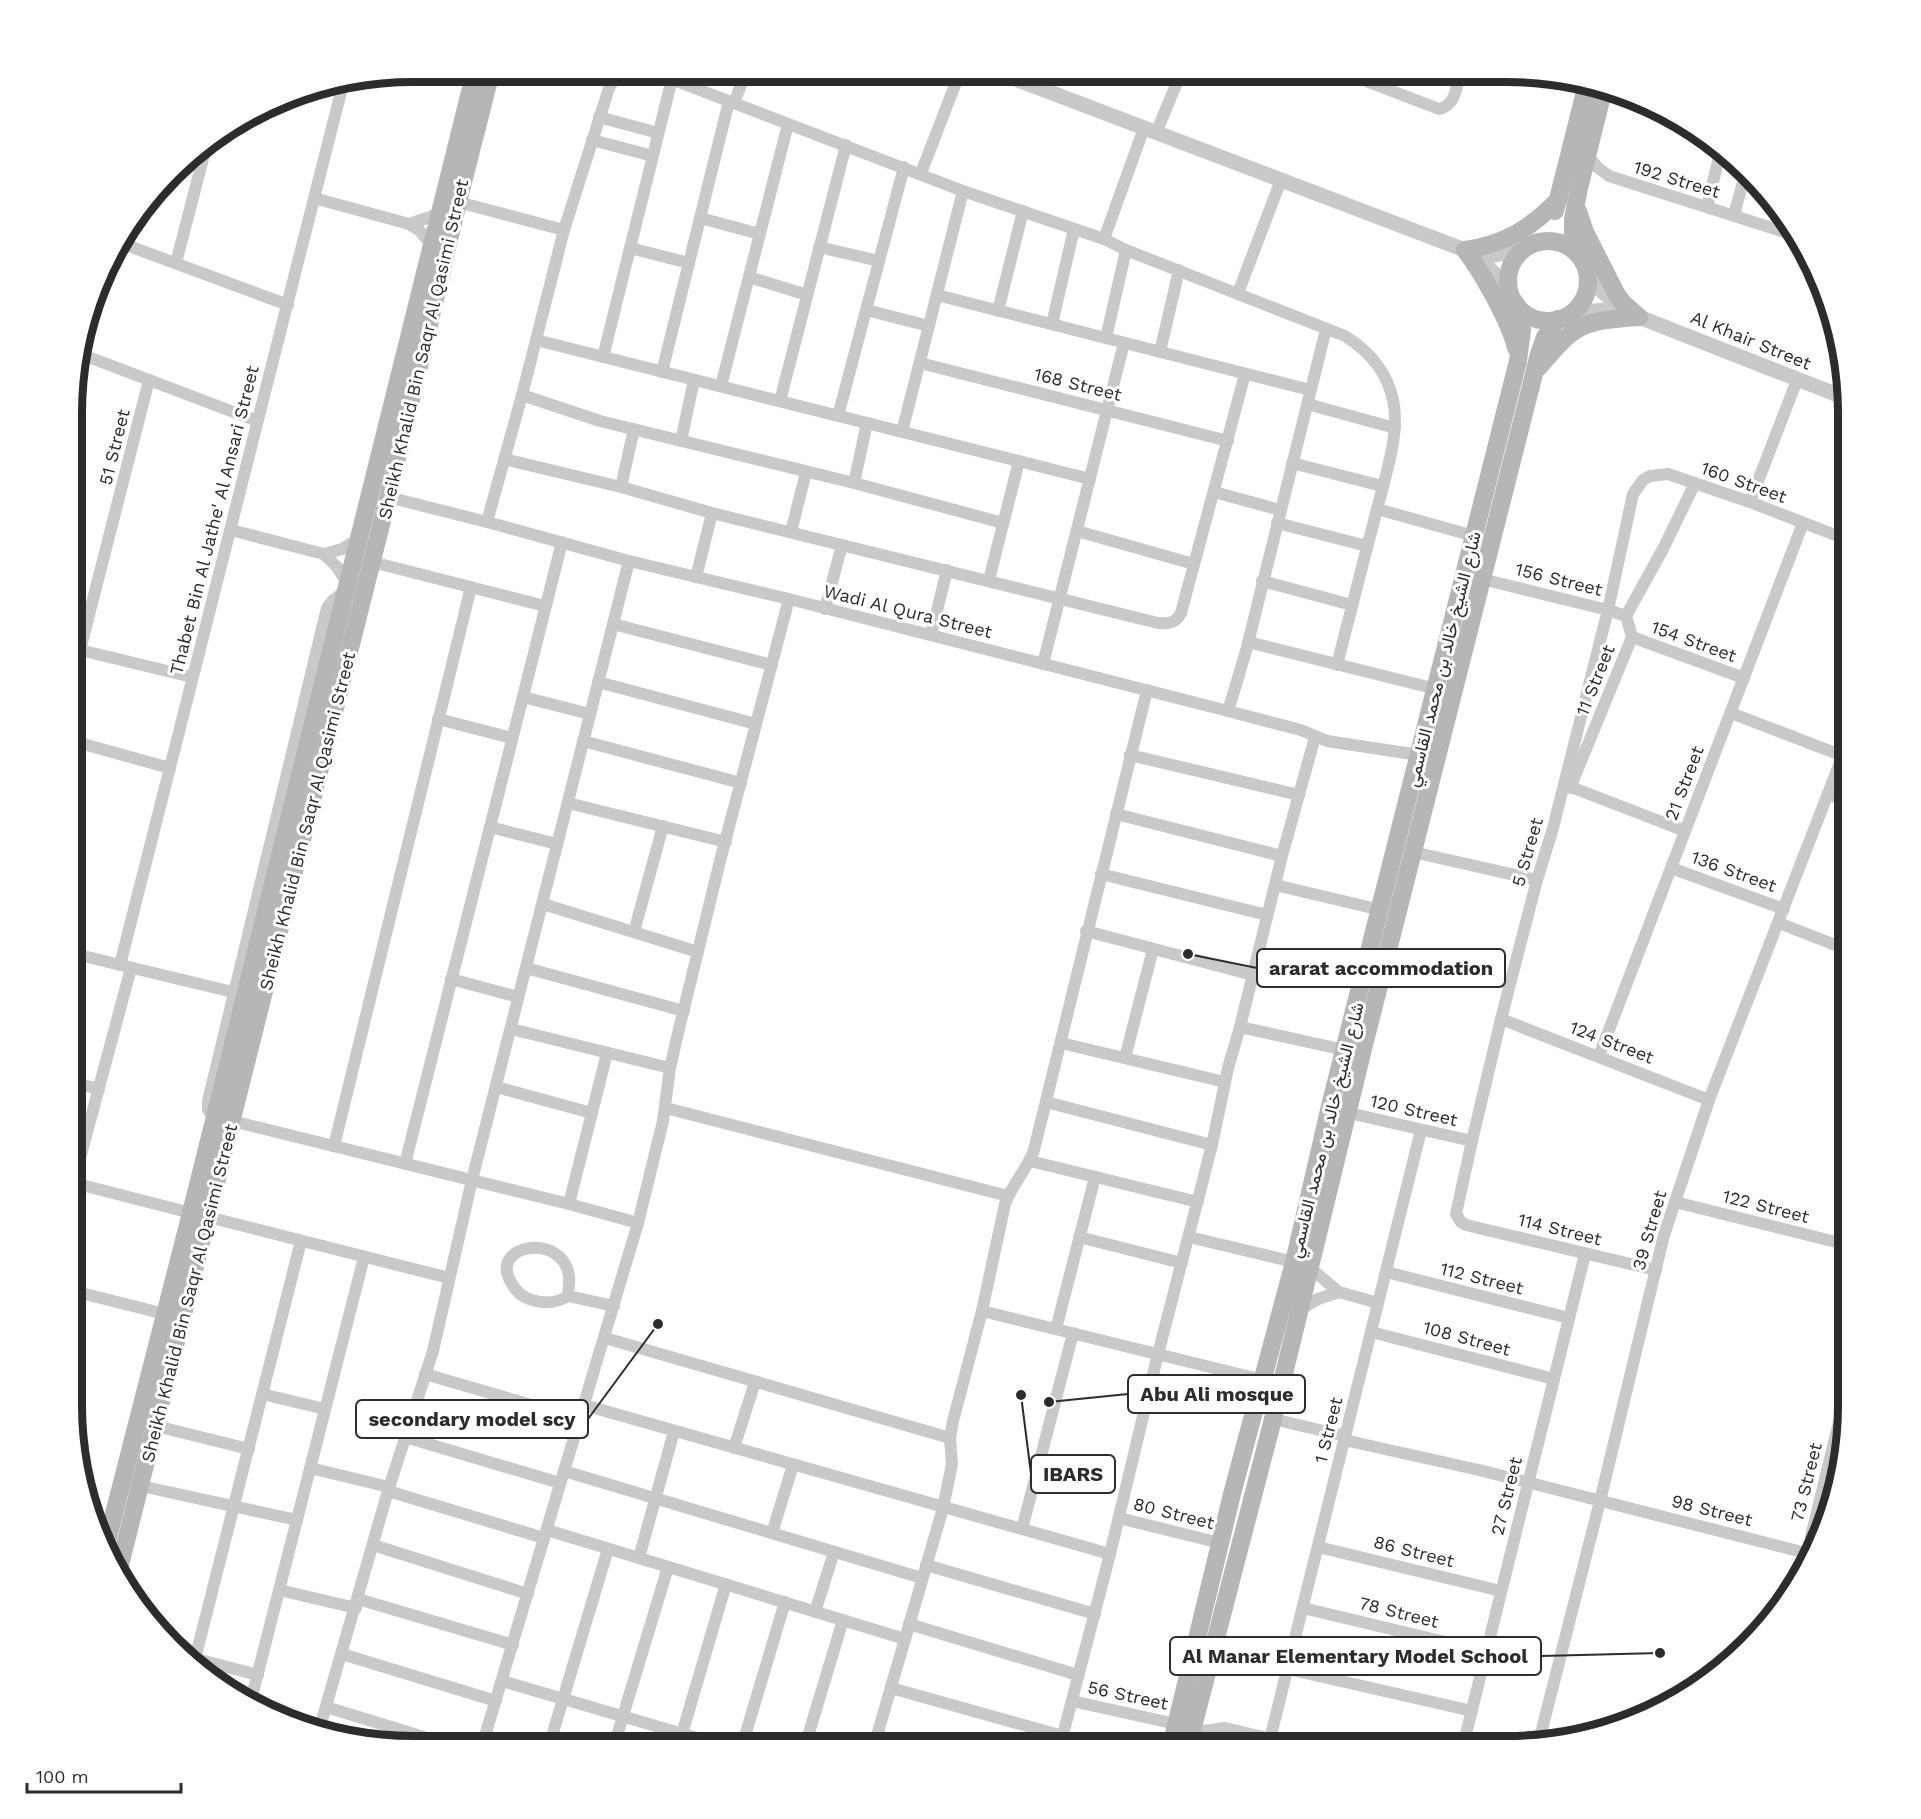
<svg xmlns="http://www.w3.org/2000/svg" width="1921" height="1819" viewBox="0 0 1921 1819" font-family="'Work Sans',Vazirmatn,sans-serif">
<rect width="100%" height="100%" fill="#fff"/>
<g fill="none" stroke-linecap="round" stroke-linejoin="round">
<!-- minor -->
<g stroke="#c9c9c9" stroke-width="12">
<path d="M 653,72 L 963,191 L 1104,239 L 1126,250 L 1345,336 C 1369,351 1387,372 1393,400 C 1401,434 1383,483 1375,517 C 1362,566 1350,615 1337,665"/>
<path d="M 1345,73 L 1439,109 C 1456,105 1456,88 1460,73"/>
<polyline points="734,103 746,72"/>
<polyline points="599,117 658,133"/>
<polyline points="1156,133 1181,73"/>
<polyline points="592,140 653,156"/>
<polyline points="1587,154 1597,167 1609,176 1794,235"/>
<polyline points="921,173 960,72"/>
<polyline points="314,198 409,224 419,230 431,244"/>
<polyline points="458,202 564,230"/>
<polyline points="1707,207 1721,149"/>
<polyline points="1734,215 1746,171"/>
<polyline points="700,218 760,234"/>
<polyline points="409,224 439,214"/>
<polyline points="1104,239 1144,128"/>
<polyline points="118,242 288,305"/>
<polyline points="819,247 879,261"/>
<polyline points="630,248 689,263"/>
<polyline points="176,263 206,147"/>
<polyline points="749,277 807,295"/>
<polyline points="1238,293 1281,180"/>
<polyline points="937,295 1310,390"/>
<polyline points="866,310 929,326"/>
<polyline points="998,311 1023,211"/>
<polyline points="1052,324 1074,229"/>
<polyline points="1106,338 1126,250"/>
<polyline points="536,340 1090,479"/>
<polyline points="1160,352 1179,270"/>
<polyline points="78,353 257,421"/>
<polyline points="603,357 672,79"/>
<polyline points="920,363 1228,441"/>
<polyline points="662,372 729,101"/>
<polyline points="721,386 788,124"/>
<polyline points="522,395 600,421 854,483 1003,523"/>
<polyline points="780,401 846,145"/>
<polyline points="1307,404 1395,428"/>
<polyline points="838,416 904,167"/>
<polyline points="902,432 963,191"/>
<polyline points="681,441 694,380"/>
<path d="M 504,459 L 621,487 L 712,513 L 1158,623 C 1168,624 1176,623 1181,613 L 1245,374"/>
<polyline points="1292,463 1382,486"/>
<polyline points="854,483 867,423"/>
<polyline points="621,487 634,429"/>
<polyline points="1214,492 1280,510"/>
<polyline points="388,497 487,522 629,561 789,599 1228,711 1301,730 1327,741 1419,755"/>
<polyline points="1750,502 1797,380"/>
<polyline points="1377,509 1474,536"/>
<polyline points="487,522 522,395 564,230 609,88 618,72"/>
<polyline points="1277,523 1367,546"/>
<polyline points="231,530 324,554 342,549 359,539"/>
<polyline points="1077,531 1194,564"/>
<polyline points="791,532 806,472"/>
<polyline points="324,554 337,567 347,583"/>
<polyline points="372,562 545,606"/>
<polyline points="696,577 712,513"/>
<polyline points="1482,579 1608,610 1626,616"/>
<polyline points="989,580 1019,461"/>
<polyline points="1262,581 1352,605"/>
<polyline points="825,609 842,545"/>
<polyline points="613,624 772,665"/>
<polyline points="931,635 947,570"/>
<polyline points="1632,637 1744,678"/>
<polyline points="1248,642 1436,689"/>
<polyline points="80,650 192,677"/>
<polyline points="77,662 149,380"/>
<polyline points="1043,664 1124,343"/>
<polyline points="598,682 756,724"/>
<polyline points="523,697 590,714"/>
<polyline points="1228,711 1246,651 1326,329"/>
<polyline points="1731,713 1843,756"/>
<polyline points="438,719 512,738"/>
<polyline points="583,741 741,783"/>
<polyline points="76,742 170,768"/>
<polyline points="1130,755 1299,795"/>
<polyline points="1571,787 1685,831"/>
<polyline points="1570,788 1632,637 1626,616 1664,547 1695,483"/>
<polyline points="1828,794 1848,802"/>
<polyline points="568,803 726,842"/>
<polyline points="1116,814 1282,856"/>
<polyline points="490,827 557,844"/>
<polyline points="1413,852 1537,880"/>
<polyline points="1671,868 1784,909"/>
<polyline points="1101,874 1267,915"/>
<polyline points="1275,885 1381,910"/>
<polyline points="543,904 698,952"/>
<polyline points="1779,923 1848,950"/>
<polyline points="1086,931 1253,975"/>
<polyline points="634,932 663,826"/>
<polyline points="75,954 241,994"/>
<polyline points="120,965 343,84"/>
<polyline points="526,968 684,1011"/>
<polyline points="451,979 518,997"/>
<polyline points="1501,1019 1709,1100"/>
<polyline points="1240,1027 1345,1050"/>
<polyline points="511,1029 670,1068"/>
<polyline points="1061,1043 1225,1082"/>
<polyline points="1599,1056 1803,523"/>
<polyline points="1125,1058 1153,949"/>
<polyline points="75,1083 99,1089"/>
<polyline points="496,1087 592,1113"/>
<polyline points="1046,1102 1212,1145"/>
<polyline points="666,1108 1008,1196"/>
<polyline points="1349,1113 1472,1141"/>
<polyline points="214,1119 208,1110 208,1101 327,608 333,600 345,592"/>
<polyline points="232,1121 569,1204 638,1223"/>
<polyline points="334,1146 471,587"/>
<polyline points="1030,1161 1198,1202"/>
<polyline points="405,1164 562,542"/>
<polyline points="74,1181 131,968"/>
<polyline points="74,1183 191,1213"/>
<polyline points="1675,1202 1848,1245"/>
<polyline points="569,1204 607,1053"/>
<polyline points="208,1217 449,1278"/>
<polyline points="1079,1237 1182,1263"/>
<polyline points="1189,1237 1294,1262"/>
<polyline points="1310,1268 1339,1292 1378,1303"/>
<polyline points="1656,1270 1466,1225 1461,1222 1456,1214 1472,1141 1501,1019 1537,880 1553,828 1608,610 1633,494 1643,480 1650,476 1668,474 1750,502 1848,540"/>
<polyline points="1386,1272 1569,1318"/>
<polyline points="73,1291 165,1314"/>
<path d="M 568,1296 C 568,1290 570,1283 569,1277 C 565,1232 486,1243 512,1284 C 516,1291 521,1296 529,1299 C 543,1304 555,1304 568,1296 L 614,1306"/>
<polyline points="1299,1310 1318,1299 1339,1292"/>
<polyline points="982,1311 1263,1380"/>
<polyline points="1056,1329 1095,1177"/>
<polyline points="1371,1332 1554,1379"/>
<polyline points="605,1338 950,1438"/>
<polyline points="425,1374 579,1419"/>
<polyline points="262,1394 325,1409"/>
<polyline points="584,1405 1110,1554"/>
<polyline points="1273,1419 1345,1436"/>
<polyline points="156,1426 249,1449"/>
<polyline points="405,1437 560,1483"/>
<polyline points="1344,1440 1479,1470 1814,1555"/>
<polyline points="734,1448 755,1382"/>
<polyline points="310,1468 389,1487"/>
<polyline points="564,1471 922,1578"/>
<polyline points="141,1486 297,1520"/>
<polyline points="388,1491 544,1538"/>
<polyline points="1119,1518 1220,1543"/>
<polyline points="1022,1529 1073,1333"/>
<polyline points="547,1530 905,1639"/>
<polyline points="772,1533 793,1465"/>
<polyline points="373,1545 528,1594"/>
<polyline points="1318,1547 1501,1591"/>
<polyline points="1807,1553 1848,1385"/>
<polyline points="639,1558 674,1431"/>
<polyline points="926,1565 1095,1614"/>
<polyline points="279,1590 356,1608"/>
<polyline points="358,1599 513,1645"/>
<polyline points="1303,1608 1487,1652"/>
<polyline points="815,1612 834,1552"/>
<polyline points="909,1624 1078,1675"/>
<polyline points="342,1654 496,1701"/>
<polyline points="181,1655 258,1675"/>
<polyline points="195,1659 301,1241"/>
<polyline points="1288,1669 1472,1711"/>
<polyline points="502,1681 724,1746"/>
<polyline points="891,1688 1063,1736"/>
<polyline points="1072,1701 1176,1724"/>
<polyline points="250,1704 364,1257"/>
<polyline points="326,1707 453,1746"/>
<polyline points="320,1727 388,1491 433,1351 472,1180 629,561"/>
<polyline points="682,1734 726,1584"/>
<polyline points="1190,1738 1203,1731 1225,1728 1300,1746"/>
<polyline points="1270,1739 1421,1130"/>
<polyline points="1538,1745 1600,1501 1664,1235 1709,1100 1848,742"/>
<polyline points="482,1746 638,1223 663,1121 670,1068 678,1033 720,861 789,599"/>
<polyline points="549,1746 608,1549"/>
<polyline points="614,1746 668,1567"/>
<polyline points="742,1746 785,1602"/>
<polyline points="805,1746 843,1620"/>
<path d="M 874,1746 L 943,1508 L 952,1464 L 950,1438 L 953,1421 L 982,1311 L 1005,1204 C 1012,1184 1027,1170 1034,1150 L 1147,690"/>
<polyline points="1060,1746 1110,1554 1158,1354 1212,1145 1228,1068 1240,1027 1282,856 1315,737"/>
<polyline points="1463,1746 1585,1254"/>
</g>
<!-- tertiary -->
<g stroke="#c9c9c9" stroke-width="15">
<polyline points="997,72 1465,250 1495,255 1522,250"/>
<polyline points="1470,253 1490,269 1509,290"/>
<path d="M 1587,274 C 1601,294 1618,305 1639,317 L 1848,399"/>
<polyline points="1571,313 1605,310 1627,314"/>
</g>
<!-- secondary -->
<g stroke="#b6b6b6" stroke-width="18">
<polyline points="1555,211 1586,88"/>
<polyline points="1578,211 1585,232 1617,295 1623,303 1639,317"/>
<circle cx="1548" cy="281" r="40"/>
<polyline points="1580,257 1573,236 1573,219 1579,188 1603,92"/>
<path d="M 1516,348 C 1510,322 1482,272 1465,250 C 1505,244 1530,229 1559,199"/>
<path d="M 1539,367 C 1576,323 1582,321 1639,317"/>
<polyline points="106,1545 190,1217 475,72"/>
<polyline points="119,1569 388,497 458,202 491,72"/>
<polyline points="1171,1746 1232,1494 1294,1262 1330,1106 1518,361 1522,330 1516,304"/>
<polyline points="1188,1746 1273,1419 1362,1053 1539,354 1545,337 1558,319"/>
</g>
</g>
<g text-anchor="middle" dominant-baseline="central" stroke-width="6" stroke-linejoin="round" paint-order="stroke">
<!-- street labels -->
<g font-size="18" fill="#2c2c2c" stroke="#fff">
<text transform="translate(1677 179) rotate(17)">192 Street</text>
<text transform="translate(1751 340) rotate(22)">Al Khair Street</text>
<text transform="translate(423 349) rotate(-77)">Sheikh Khalid Bin Saqr Al Qasimi Street</text>
<text transform="translate(1078 384) rotate(14)">168 Street</text>
<text transform="translate(114 447) rotate(-76)">51 Street</text>
<text transform="translate(1744 482) rotate(20)">160 Street</text>
<text transform="translate(214 520) rotate(-76)">Thabet Bin Al Jathe' Al Ansari Street</text>
<text transform="translate(1559 579) rotate(14)">156 Street</text>
<text transform="translate(908 611) rotate(14)">Wadi Al Qura Street</text>
<text transform="translate(1694 641) rotate(20)">154 Street</text>
<text transform="translate(1443 659) rotate(-76)">شارع الشيخ خالد بن محمد القاسمي</text>
<text transform="translate(1595 680) rotate(-68)">11 Street</text>
<text transform="translate(1684 783) rotate(-69)">21 Street</text>
<text transform="translate(307 821) rotate(-76)">Sheikh Khalid Bin Saqr Al Qasimi Street</text>
<text transform="translate(1527 852) rotate(-74)">5 Street</text>
<text transform="translate(1734 871) rotate(20)">136 Street</text>
<text transform="translate(1612 1042) rotate(21)">124 Street</text>
<text transform="translate(1414 1110) rotate(13)">120 Street</text>
<text transform="translate(1326 1130) rotate(-76)">شارع الشيخ خالد بن محمد القاسمي</text>
<text transform="translate(1766 1206) rotate(14)">122 Street</text>
<text transform="translate(1560 1229) rotate(14)">114 Street</text>
<text transform="translate(1649 1230) rotate(-74)">39 Street</text>
<text transform="translate(1482 1278) rotate(14)">112 Street</text>
<text transform="translate(189 1293) rotate(-76)">Sheikh Khalid Bin Saqr Al Qasimi Street</text>
<text transform="translate(1467 1338) rotate(15)">108 Street</text>
<text transform="translate(1328 1430) rotate(-76)">1 Street</text>
<text transform="translate(1806 1482) rotate(-76)">73 Street</text>
<text transform="translate(1506 1496) rotate(-76)">27 Street</text>
<text transform="translate(1712 1510) rotate(14)">98 Street</text>
<text transform="translate(1174 1513) rotate(14)">80 Street</text>
<text transform="translate(1414 1551) rotate(14)">86 Street</text>
<text transform="translate(1399 1612) rotate(14)">78 Street</text>
<text transform="translate(1128 1695) rotate(12)">56 Street</text>
</g>
</g>
<!-- crop -->
<path d="M0 0H1921V1819H0ZM413 82H1507A331 331 0 0 1 1838 413V1405A331 331 0 0 1 1507 1736H413A331 331 0 0 1 82 1405V413A331 331 0 0 1 413 82Z" fill="#fff" fill-rule="evenodd"/>
<path fill="none" stroke="#2c2c2c" stroke-width="8" d="M413 82H1507A331 331 0 0 1 1838 413V1405A331 331 0 0 1 1507 1736H413A331 331 0 0 1 82 1405V413A331 331 0 0 1 413 82Z"/>
<!-- callouts -->
<path fill="none" stroke="#2c2c2c" stroke-width="2" d="M1188 954L1257 968M1049 1402L1128 1394M658 1324L588 1419M1021 1395L1031 1474M1660 1653L1541 1656"/>
<g fill="#2c2c2c" stroke="#fff" stroke-width="2">
<circle cx="1188" cy="954" r="6"/>
<circle cx="1049" cy="1402" r="6"/>
<circle cx="658" cy="1324" r="6"/>
<circle cx="1021" cy="1395" r="6"/>
<circle cx="1660" cy="1653" r="6"/>
</g>
<g fill="#fff" stroke="#2c2c2c" stroke-width="2">
<rect x="1257" y="949" width="248" height="38" rx="6"/>
<rect x="1128" y="1375" width="177" height="38" rx="6"/>
<rect x="356" y="1400" width="232" height="38" rx="6"/>
<rect x="1031" y="1455" width="84" height="38" rx="6"/>
<rect x="1170" y="1637" width="371" height="38" rx="6"/>
</g>
<g font-size="20" text-anchor="middle" font-weight="bold" fill="#2c2c2c">
<text x="1381" y="975">ararat accommodation</text>
<text x="1217" y="1401">Abu Ali mosque</text>
<text x="472" y="1426">secondary model scy</text>
<text x="1073" y="1481">IBARS</text>
<text x="1355" y="1663">Al Manar Elementary Model School</text>
</g>
<!-- scale -->
<path d="M27 1783v9h154v-9" fill="none" stroke="#2c2c2c" stroke-width="3"/>
<text x="36" y="1783" font-size="18" fill="#2c2c2c" stroke="#ffffff" stroke-width="4.5" paint-order="stroke">100 m</text>
</svg>
